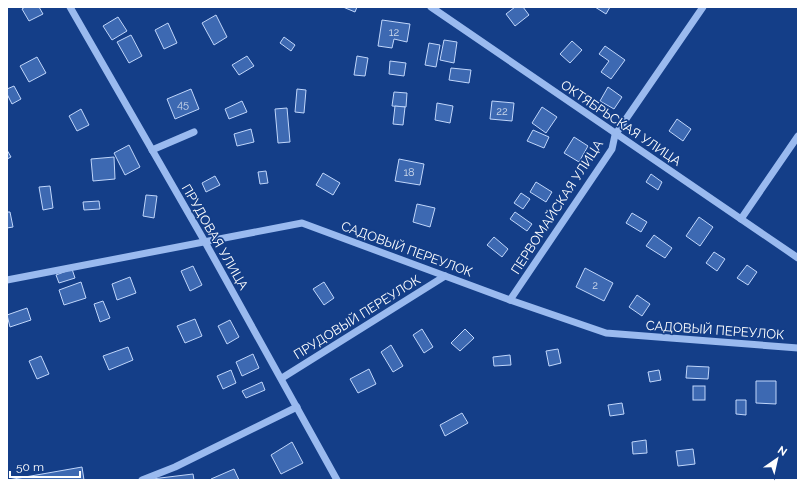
<svg xmlns="http://www.w3.org/2000/svg" width="805" height="487" viewBox="0 0 805 487" font-family="Raleway,sans-serif">
<rect width="100%" height="100%" fill="#143e88"/>
<!-- building -->
<g fill="#3d69b2" stroke="#c0d6fb">
<polygon points="25,7 39,7 43,14 29,21 22,9"/>
<polygon points="343,7 357,7 355,12"/>
<polygon points="515,7 523,7 529,15 515,26 506,14"/>
<polygon points="595,7 610,7 606,14"/>
<polygon points="216,15 227,37 214,45 202,23"/>
<polygon points="118,17 127,31 112,40 103,26"/>
<polygon points="382,20 410,24 407,42 394,39 392,48 378,46"/>
<polygon points="168,23 177,43 164,49 155,30"/>
<polygon points="131,35 142,56 129,63 117,42"/>
<polygon points="284,37 295,45 291,51 280,43"/>
<polygon points="444,40 457,42 454,63 440,60"/>
<polygon points="572,41 582,50 570,63 560,54"/>
<polygon points="429,43 440,45 436,67 425,65"/>
<polygon points="605,46 625,60 611,79 601,72 609,61 599,54"/>
<polygon points="247,56 254,66 239,75 232,65"/>
<polygon points="357,56 368,58 365,76 354,75"/>
<polygon points="37,57 46,73 29,82 20,66"/>
<polygon points="390,61 406,63 404,76 389,74"/>
<polygon points="451,68 471,70 469,83 449,80"/>
<polygon points="14,86 21,99 12,104 7,94 7,89"/>
<polygon points="608,87 622,97 614,109 600,101"/>
<polygon points="191,89 199,109 175,119 167,99"/>
<polygon points="297,89 306,90 304,113 295,112"/>
<polygon points="394,92 407,93 406,107 392,106"/>
<polygon points="242,101 247,112 229,119 225,109"/>
<polygon points="492,101 514,103 512,121 490,119"/>
<polygon points="437,103 453,106 450,123 435,120"/>
<polygon points="395,106 405,107 403,125 393,124"/>
<polygon points="542,107 557,117 546,133 532,123"/>
<polygon points="287,108 290,142 278,143 275,109"/>
<polygon points="81,109 89,125 77,131 69,116"/>
<polygon points="677,119 691,129 683,141 669,131"/>
<polygon points="251,129 254,142 237,146 234,134"/>
<polygon points="533,130 549,137 544,148 527,141"/>
<polygon points="574,137 588,146 579,162 564,153"/>
<polygon points="129,145 140,167 125,175 114,153"/>
<polygon points="7,150 11,157 7,159"/>
<polygon points="114,157 115,179 93,181 91,159"/>
<polygon points="399,159 424,164 420,185 395,181"/>
<polygon points="266,171 268,183 260,184 258,172"/>
<polygon points="323,173 340,183 333,195 316,185"/>
<polygon points="651,174 662,182 658,190 646,182"/>
<polygon points="215,176 220,185 206,192 202,183"/>
<polygon points="536,182 552,192 546,202 530,192"/>
<polygon points="50,186 53,208 43,210 39,187"/>
<polygon points="521,193 530,199 523,209 514,203"/>
<polygon points="146,195 157,196 154,218 143,216"/>
<polygon points="99,201 100,209 84,210 83,202"/>
<polygon points="417,204 435,208 430,227 413,222"/>
<polygon points="7,212 10,212 13,227 7,228"/>
<polygon points="515,212 532,224 527,231 510,219"/>
<polygon points="632,213 647,222 641,232 626,223"/>
<polygon points="699,217 713,227 700,246 686,236"/>
<polygon points="654,235 672,248 665,258 646,246"/>
<polygon points="494,237 508,249 502,257 487,245"/>
<polygon points="714,252 725,259 717,271 706,263"/>
<polygon points="747,265 757,272 748,285 737,278"/>
<polygon points="193,266 202,285 190,291 181,271"/>
<polygon points="585,268 613,283 604,301 576,287"/>
<polygon points="72,269 75,278 59,283 56,275"/>
<polygon points="130,277 136,293 117,300 112,284"/>
<polygon points="81,282 86,298 64,305 59,290"/>
<polygon points="324,282 334,298 324,305 313,289"/>
<polygon points="637,295 650,304 642,316 629,307"/>
<polygon points="103,301 110,318 100,322 94,304"/>
<polygon points="27,308 31,320 10,327 7,315"/>
<polygon points="195,319 202,336 185,343 177,326"/>
<polygon points="230,320 239,337 227,344 218,326"/>
<polygon points="422,329 433,347 424,353 413,335"/>
<polygon points="465,329 474,338 460,351 451,343"/>
<polygon points="391,345 403,366 393,372 381,352"/>
<polygon points="128,347 133,360 109,370 103,356"/>
<polygon points="558,349 561,363 549,366 546,351"/>
<polygon points="253,354 259,368 242,376 236,362"/>
<polygon points="510,355 511,365 494,366 493,357"/>
<polygon points="41,356 49,374 37,379 29,361"/>
<polygon points="687,366 709,367 708,379 686,378"/>
<polygon points="369,369 376,384 358,393 350,379"/>
<polygon points="231,370 236,383 223,389 217,376"/>
<polygon points="659,370 661,380 650,382 648,372"/>
<polygon points="756,381 776,381 776,404 756,403"/>
<polygon points="262,382 265,390 246,398 242,391"/>
<rect x="693" y="386" width="12" height="14"/>
<polygon points="736,400 746,400 746,415 736,414"/>
<polygon points="622,403 624,414 610,416 608,405"/>
<polygon points="462,413 468,423 445,436 440,425"/>
<polygon points="646,440 647,453 633,454 632,442"/>
<polygon points="292,442 303,463 281,474 271,455"/>
<polygon points="693,449 695,464 678,466 676,451"/>
<polygon points="82,467 84,480 8,480"/>
<polygon points="234,469 239,480 212,480 211,479"/>
<polygon points="193,474 194,480 152,480 152,479"/>
</g>
<g fill="none" stroke-linecap="round" stroke-linejoin="round">
<!-- minor -->
<g stroke="#9abaef" stroke-width="7">
<polyline points="70,7 205,242 337,480"/>
<polyline points="431,7 798,258"/>
<polyline points="152,150 194,132"/>
<polyline points="741,219 798,136"/>
<polyline points="7,280 302,223 510,300 606,333 798,348"/>
<polyline points="510,300 612,149 615,135 703,7"/>
<polyline points="282,378 445,276"/>
<polyline points="142,480 175,467 297,407"/>
</g>
</g>
<g text-anchor="middle" dominant-baseline="central" stroke-width="3.5" stroke-linejoin="round" paint-order="stroke">
<!-- number labels -->
<g font-size="11" fill="#cedaec">
<text x="394" y="32">12</text>
<text x="183" y="104">45</text>
<text x="502" y="111">22</text>
<text x="409" y="172">18</text>
<text x="595" y="285">2</text>
</g>
<!-- street labels -->
<g font-size="13" fill="#fff" stroke="#143e88">
<text transform="translate(621 123) rotate(34)">ОКТЯБРЬСКАЯ УЛИЦА</text>
<text transform="translate(557 207) rotate(-57)">ПЕРВОМАЙСКАЯ УЛИЦА</text>
<text transform="translate(215 237) rotate(60)">ПРУДОВАЯ УЛИЦА</text>
<text transform="translate(407 249) rotate(20)">САДОВЫЙ ПЕРЕУЛОК</text>
<text transform="translate(357 317) rotate(-32)">ПРУДОВЫЙ ПЕРЕУЛОК</text>
<text transform="translate(715 330) rotate(4)">САДОВЫЙ ПЕРЕУЛОК</text>
</g>
</g>
<!-- border -->
<rect width="805" height="487" fill="none" stroke="#ffffff" stroke-width="16"/>
<!-- north arrow -->
<g transform="translate(777 459) rotate(34)" stroke="#143e88" stroke-width="3" paint-order="stroke">
<path d="M0-3L7 15L0 10L-7 15Z" fill="#ffffff"/>
<text y="-6" font-size="11" font-weight="bold" text-anchor="middle" fill="#ffffff">N</text>
</g>
<!-- scale -->
<path d="M10 471v6h70v-6" fill="none" stroke="#ffffff" stroke-width="2"/>
<text x="16" y="471" font-size="12" fill="#ffffff" stroke="#143e88" stroke-width="3" paint-order="stroke">50 m</text>
</svg>
